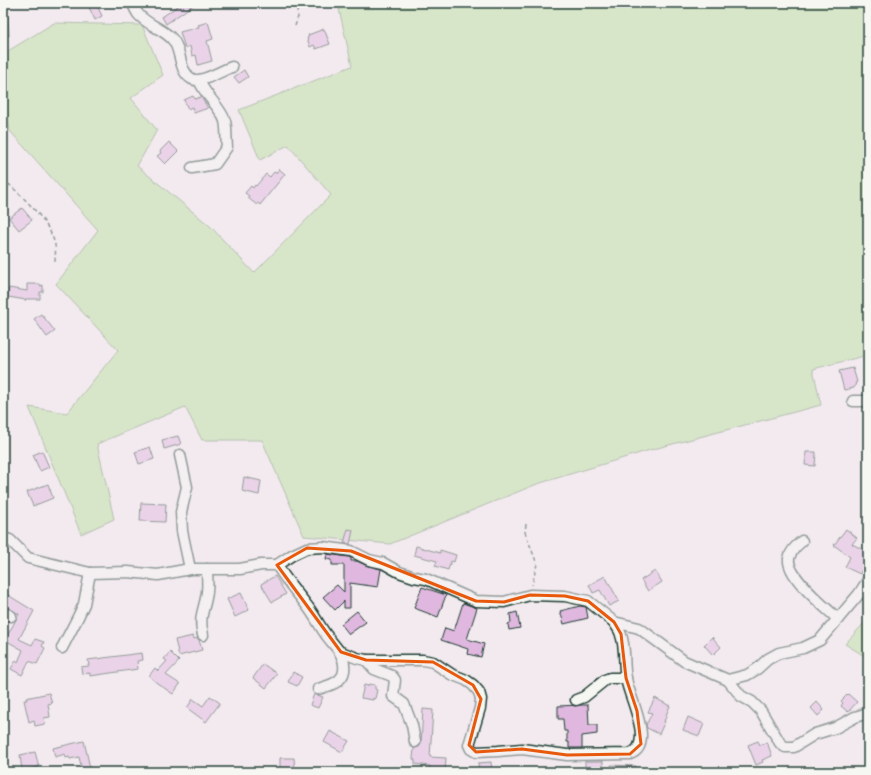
<svg xmlns="http://www.w3.org/2000/svg" width="871" height="775" viewBox="0 0 871 775" font-family="Pangolin,sans-serif">
<rect width="100%" height="100%" fill="#f2eaee"/>
<filter id="ink" filterUnits="userSpaceOnUse"><feTurbulence type="fractalNoise" baseFrequency=".025" numOctaves="2"/><feDisplacementMap in="SourceGraphic" scale="8" xChannelSelector="R" yChannelSelector="G"/><feConvolveMatrix kernelMatrix="1 2 1 2 8 2 1 2 1" color-interpolation-filters="sRGB"/></filter>
<g filter="url(#ink)">
<!-- green -->
<g fill="#b7e09c" stroke="#6b8e68">
<polygon points="362,3 868,3 868,355 813,369 821,405 650,450 537,484 390,544 304,536 262,440 202,440 185,407 97,444 114,519 81,534 29,407 67,413 118,350 56,284 98,230 10,131 3,80 3,54 54,23 142,25 163,75 131,98 157,130 137,166 210,226 254,273 331,195 288,145 260,160 239,110 352,66 339,9"/>
<polygon points="868,619 868,658 845,644"/>
</g>
<!-- building -->
<g fill="#e0b8df" stroke="#1f3d34">
<polygon points="87,3 96,3 102,16 95,20"/>
<polygon points="182,3 196,3 166,24 162,17"/>
<polygon points="3,16 8,16 9,36 3,36"/>
<polygon points="208,22 213,39 207,41 212,61 198,65 196,55 192,56 190,46 185,48 180,32 199,27 198,25"/>
<polygon points="324,29 330,44 316,49 314,45 310,47 307,38 309,37 308,35"/>
<polygon points="244,70 248,77 239,83 234,77"/>
<polygon points="193,96 195,99 201,97 208,108 194,113 192,107 188,109 184,100"/>
<polygon points="169,142 178,151 165,164 157,156 161,153 160,151"/>
<polygon points="279,169 285,174 260,205 258,203 257,205 248,198 249,196 245,193 251,186 253,188 255,185 256,186 266,174 270,177 274,172 276,173"/>
<polygon points="22,208 32,220 19,230 9,218"/>
<polygon points="27,284 40,284 40,286 43,285 43,292 40,292 40,299 25,299 26,300 8,297 9,288 27,291"/>
<polygon points="41,314 55,331 47,337 34,319"/>
<polygon points="853,368 857,382 855,383 856,386 854,386 854,388 844,390 839,371"/>
<polygon points="178,436 181,444 164,449 162,440"/>
<polygon points="150,447 154,459 139,464 135,452"/>
<polygon points="42,451 49,467 40,471 33,455"/>
<polygon points="806,452 816,452 815,466 805,465"/>
<polygon points="244,477 261,481 259,495 242,491"/>
<polygon points="48,484 53,498 33,506 27,492"/>
<polygon points="141,503 166,504 165,522 140,521"/>
<polygon points="348,529 353,530 350,544 344,543"/>
<polygon points="846,529 857,538 852,544 868,552 868,572 862,569 860,574 845,567 850,557 834,545"/>
<polygon points="416,546 440,553 440,550 456,555 454,562 451,561 448,570 435,566 437,561 414,555"/>
<polygon points="327,554 349,557 351,558 351,561 357,561 368,566 381,569 378,587 350,583 350,608 344,608 344,601 335,610 323,597 337,585 344,592 344,565 332,565 332,560 326,559"/>
<polygon points="655,571 662,582 648,591 641,580"/>
<polygon points="275,576 286,594 272,602 261,584"/>
<polygon points="605,576 619,601 609,606 600,590 593,593 589,585"/>
<polygon points="422,587 446,595 438,617 414,608"/>
<polygon points="3,592 34,611 19,639 32,645 35,639 44,642 42,646 45,648 37,664 29,661 22,675 11,669 16,660 18,662 23,650 5,640 19,614 3,605"/>
<polygon points="241,593 249,610 235,617 227,599"/>
<polygon points="463,603 477,608 467,639 484,644 481,657 467,654 468,649 441,640 445,628 454,631"/>
<polygon points="580,606 586,607 588,618 564,624 560,611"/>
<polygon points="357,611 366,622 349,634 341,624"/>
<polygon points="517,612 520,628 509,630 508,624 511,623 510,614"/>
<polygon points="193,636 194,639 197,638 199,640 202,650 179,656 175,640"/>
<polygon points="712,637 721,647 713,655 704,645"/>
<polygon points="170,652 179,661 166,675 180,684 173,694 157,683 149,676 155,668 158,671 167,661 164,659"/>
<polygon points="142,653 143,660 137,661 138,669 90,676 90,673 82,674 81,667 89,666 88,660"/>
<polygon points="263,664 277,674 266,688 253,678"/>
<polygon points="293,672 302,677 297,686 288,682"/>
<polygon points="369,684 375,685 375,689 377,690 375,699 373,698 373,700 361,698 364,685 368,686"/>
<polygon points="49,693 52,703 48,704 50,717 44,718 45,724 35,726 34,720 29,722 24,700 27,700 26,698"/>
<polygon points="314,694 323,697 318,708 310,705"/>
<polygon points="848,694 857,702 848,712 841,706 843,703 841,701"/>
<polygon points="210,696 220,703 206,722 187,708 193,699 203,706"/>
<polygon points="655,698 670,706 666,715 667,715 664,721 665,721 659,734 647,728 646,725 652,713 648,712"/>
<polygon points="817,702 824,710 818,716 811,708"/>
<polygon points="580,705 588,705 589,725 597,725 597,734 582,736 582,748 569,748 569,742 567,742 567,731 564,731 563,719 558,719 558,706"/>
<polygon points="423,709 433,710 430,757 446,758 445,772 430,772 430,766 415,764 415,760 413,759 414,748 419,747 421,744"/>
<polygon points="688,717 704,724 699,736 683,730"/>
<polygon points="330,731 349,741 342,752 324,742"/>
<polygon points="84,741 90,768 82,770 79,757 70,759 69,757 66,758 65,754 55,757 53,748"/>
<polygon points="758,741 760,745 767,742 772,756 762,760 763,762 756,765 748,745"/>
<polygon points="35,752 39,767 22,770 20,755"/>
<polygon points="280,758 294,758 295,772 280,772"/>
<polygon points="585,761 603,761 603,769 585,768"/>
<polygon points="491,762 492,772 479,772 478,763"/>
<polygon points="611,765 636,766 636,772 611,772"/>
</g>
<g fill="none" stroke-linecap="round" stroke-linejoin="round">
<defs>
<g id="minor">
<path d="M 132,3 C 134,6 136,11 138,14 C 147,25 164,29 173,40 C 182,51 178,71 192,79 C 201,84 222,70 232,67"/>
<path d="M 192,168 L 215,164 L 227,147 C 226,139 227,129 225,121 C 220,106 205,96 199,80"/>
<polyline points="853,401 868,401"/>
<polyline points="180,455 187,487 181,512 182,531 190,569"/>
<polyline points="3,538 10,540 28,558 90,573 128,572 158,575 190,569 240,569 261,565 277,565 292,555 307,548 323,547 351,551 369,560 383,563 399,572 414,577 426,579 476,601 504,602 530,595 565,596 588,601 614,622 639,628 684,661 728,680 747,675 757,669 768,659 779,653 803,648 820,640 859,594 868,580"/>
<path d="M 802,541 C 797,545 791,551 789,558 C 786,576 825,607 838,619"/>
<path d="M 277,565 C 286,581 297,592 308,607 C 315,616 320,627 327,636 C 335,647 346,655 344,671 C 342,683 328,686 318,689"/>
<polyline points="3,612 11,616"/>
<path d="M 203,635 C 198,616 205,609 207,592 C 208,584 207,576 207,569"/>
<polyline points="62,648 78,617 84,604 90,573"/>
<polyline points="341,652 357,658 366,660 374,669 392,676 395,680 393,696 404,704 412,725 415,742"/>
<path d="M 366,660 L 423,660 L 433,662 L 451,674 L 466,680 L 473,685 L 479,692 L 481,699 L 480,708 L 469,745 L 471,749 L 476,752 L 498,751 L 522,749 L 567,755 L 630,754 C 656,745 628,696 626,678 C 623,664 626,649 621,635 C 620,630 616,626 614,622"/>
<polyline points="728,680 741,696 752,702 761,711 780,743 785,747 794,747 815,734 835,728 855,717 868,713"/>
<polyline points="576,700 584,697 605,680 610,678 626,678"/>
</g>
</defs>
<!-- minor casing -->
<use href="#minor" stroke="#1f3d34" stroke-width="13"/>
<!-- path -->
<g stroke="#1f3d34" stroke-width="1.5" stroke-dasharray="4 3" stroke-linecap="butt">
<polyline points="295,26 298,17 296,3"/>
<path d="M 3,179 C 21,195 50,221 55,245 C 56,251 55,257 55,264"/>
<polyline points="526,524 525,532 537,564 532,585"/>
</g>
<!-- minor -->
<use href="#minor" stroke="#f6f6f2" stroke-width="10"/>
</g>
</g>
<!-- marked area -->
<path d="M0 0H871V775H0ZM 307,548 L 351,551 L 476,601 L 504,602 L 530,595 L 565,596 L 588,601 L 614,622 L 621,634 L 626,678 L 637,711 L 641,744 L 630,754 L 567,755 L 522,749 L 476,752 L 469,745 L 481,699 L 473,685 L 433,662 L 366,660 L 341,652 L 277,565 Z" fill="#f2eaee" fill-opacity=".55" fill-rule="evenodd"/>
<path fill="none" stroke="#e8590c" stroke-width="3" stroke-linejoin="round" d="M 307,548 L 351,551 L 476,601 L 504,602 L 530,595 L 565,596 L 588,601 L 614,622 L 621,634 L 626,678 L 637,711 L 641,744 L 630,754 L 567,755 L 522,749 L 476,752 L 469,745 L 481,699 L 473,685 L 433,662 L 366,660 L 341,652 L 277,565 Z"/>
<!-- margin -->
<rect width="871" height="775" fill="none" stroke="#f6f6f2" stroke-width="16"/>
<rect x="8" y="8" width="855" height="759" fill="none" stroke="#1f3d34" stroke-width="1.5" filter="url(#ink)"/>
</svg>
